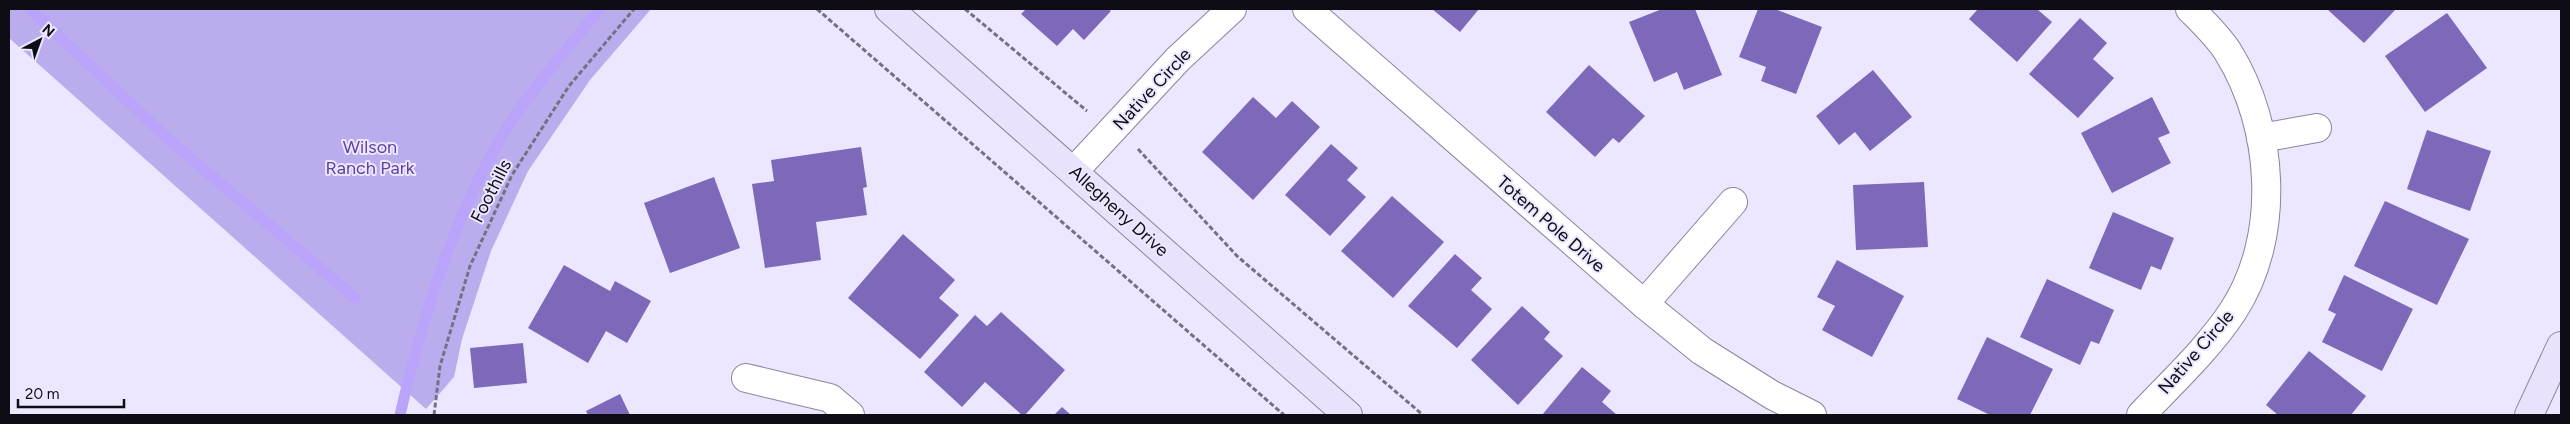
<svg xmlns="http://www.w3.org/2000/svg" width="2570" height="424" viewBox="0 0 2570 424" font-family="Figtree,sans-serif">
<rect width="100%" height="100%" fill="#ece7ff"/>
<!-- green -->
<polygon fill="#bbacee" points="9,9 651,9 590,80 528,171 491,251 462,339 454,377 426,409 9,38"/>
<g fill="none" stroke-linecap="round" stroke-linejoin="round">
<!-- stream -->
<g stroke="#b9a4fa" stroke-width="11">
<polyline points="30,9 166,137 355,298"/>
<path d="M 400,415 C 421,324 449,231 495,148 C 524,98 563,53 600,9"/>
</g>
</g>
<!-- building -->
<g fill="#7e68b9">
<polygon points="1026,9 1108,9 1111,11 1084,40 1073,29 1057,46 1021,14"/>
<polygon points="1432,9 1479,9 1460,32"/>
<polygon points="1662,9 1695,9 1722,75 1684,90 1677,72 1654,82 1629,22"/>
<polygon points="1758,9 1775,9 1822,27 1796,94 1761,81 1766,67 1739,57"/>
<polygon points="1978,9 2037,9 2052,22 2017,62 1969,19"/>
<polygon points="2327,9 2396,9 2364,43"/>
<polygon points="2447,13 2487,68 2425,112 2385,56"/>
<polygon points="2080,18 2107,43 2093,59 2114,78 2078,118 2029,74"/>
<polygon points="1589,65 1645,116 1619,143 1613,138 1595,157 1546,112"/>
<polygon points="1873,70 1912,117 1870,151 1855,132 1839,145 1816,116"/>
<polygon points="1253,97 1276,118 1292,101 1320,127 1253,200 1202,152"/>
<polygon points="2152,97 2170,133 2158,138 2171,163 2112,193 2081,133"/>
<polygon points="2427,130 2491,151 2470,211 2407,189"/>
<polygon points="1331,144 1358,168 1347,180 1366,197 1330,236 1285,195"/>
<polygon points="861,147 867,187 863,188 867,215 816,222 821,260 765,268 752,184 774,181 771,160"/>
<polygon points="714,177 740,248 670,273 644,203"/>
<polygon points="1924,182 1928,247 1856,250 1853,185"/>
<polygon points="1392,196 1444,242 1393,298 1341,251"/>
<polygon points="2385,201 2469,239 2437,305 2354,266"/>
<polygon points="2113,212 2174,238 2161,270 2151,266 2141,290 2089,268"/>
<polygon points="903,234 955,280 939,298 959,315 920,359 848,298"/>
<polygon points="1455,254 1482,278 1471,290 1492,309 1457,348 1408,306"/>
<polygon points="1837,260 1904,296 1872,357 1822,330 1835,306 1817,297"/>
<polygon points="564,265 610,291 615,281 651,301 627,343 606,331 588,363 528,328"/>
<polygon points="2344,275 2413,309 2382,371 2322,342 2336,314 2328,310"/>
<polygon points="2047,279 2114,310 2099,344 2091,341 2080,365 2020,337"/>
<polygon points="1522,306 1550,332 1544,339 1563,356 1518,405 1471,360"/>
<polygon points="1001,312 1065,370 1025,415 1022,415 985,382 962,407 924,372 975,315 987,326"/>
<polygon points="1987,337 2053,369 2030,415 1990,415 1957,399"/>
<polygon points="523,343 527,383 474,388 470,348"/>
<polygon points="2309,351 2366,396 2351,415 2278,415 2266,405"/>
<polygon points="1582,367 1611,391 1602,402 1617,415 1542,415"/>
<polygon points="620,394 630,415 588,415 586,411"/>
<polygon points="1062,407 1071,415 1054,415"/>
</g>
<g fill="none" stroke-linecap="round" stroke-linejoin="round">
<defs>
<g id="street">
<polyline points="1307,9 1644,304 1702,351 1772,395 1812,415"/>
<polyline points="2261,138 2317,128"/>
<polyline points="1074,171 1178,59 1232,9"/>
<polyline points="1644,304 1733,202"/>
<polyline points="746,378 830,398 850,415"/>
<path d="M 2141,415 C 2172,382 2208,349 2233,311 C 2282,236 2274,126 2228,52 C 2218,36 2203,22 2190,9"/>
</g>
<g id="secondary">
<polyline points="889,9 1348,415"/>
<polyline points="2529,415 2561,346"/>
</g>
</defs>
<!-- street casing -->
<use href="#street" stroke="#8a859b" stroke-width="30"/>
<!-- secondary casing -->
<use href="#secondary" stroke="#8a859b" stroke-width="30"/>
<!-- path -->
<g stroke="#747180" stroke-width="3" stroke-dasharray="5 2.5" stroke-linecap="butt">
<polyline points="817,9 1284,415"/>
<polyline points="965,9 1087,111"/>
<polyline points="1138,149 1237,256 1423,415"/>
<polyline points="434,415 440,366 470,266 512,175 569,86 634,9"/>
</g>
<!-- street -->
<use href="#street" stroke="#fff" stroke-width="28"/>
<!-- secondary -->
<use href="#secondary" stroke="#e9e2fc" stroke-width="28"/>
</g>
<g text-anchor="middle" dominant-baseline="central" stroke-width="4" stroke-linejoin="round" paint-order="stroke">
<!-- street labels -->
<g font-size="18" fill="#0e0c14" stroke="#ece7ff">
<text transform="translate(1152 89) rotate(-47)">Native Circle</text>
<text transform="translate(491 191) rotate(-63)">Foothills</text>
<text transform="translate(1119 211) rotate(42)">Allegheny Drive</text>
<text transform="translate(1551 224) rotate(41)">Totem Pole Drive</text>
<text transform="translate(2196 352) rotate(-49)">Native Circle</text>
</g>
<!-- park labels -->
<g font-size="18" fill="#6040a2" stroke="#ece7ff">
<text x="370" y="147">Wilson<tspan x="370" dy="21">Ranch Park</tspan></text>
</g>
</g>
<!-- border -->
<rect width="2570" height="424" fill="none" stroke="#0e0c14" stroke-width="20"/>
<!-- north arrow -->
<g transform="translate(40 40) rotate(41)" stroke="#ece7ff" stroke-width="4" paint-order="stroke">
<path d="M0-4L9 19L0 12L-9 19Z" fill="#0e0c14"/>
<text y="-8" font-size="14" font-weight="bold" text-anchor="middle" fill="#0e0c14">N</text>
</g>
<!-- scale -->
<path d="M18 399v8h106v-8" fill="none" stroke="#0e0c14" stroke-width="2.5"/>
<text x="25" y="399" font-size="15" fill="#0e0c14" stroke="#ece7ff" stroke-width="4" paint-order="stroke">20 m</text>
</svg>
